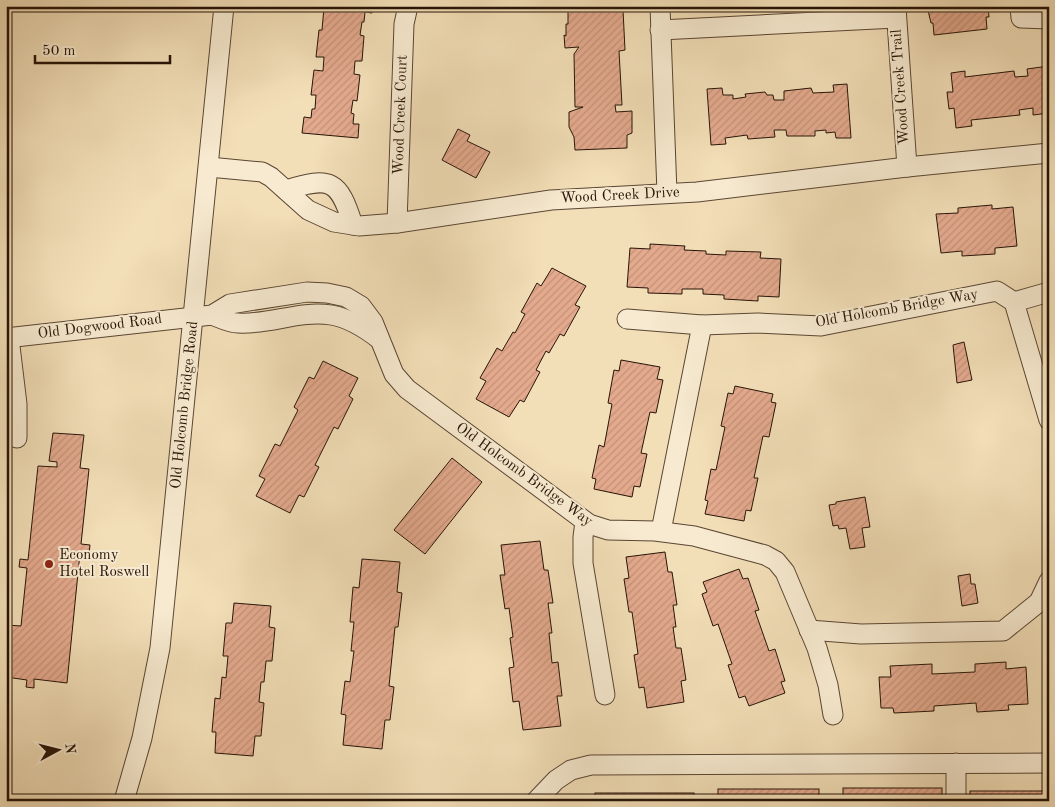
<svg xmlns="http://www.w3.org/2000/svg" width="1055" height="807" viewBox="0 0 1055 807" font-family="'Old Standard TT',serif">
<defs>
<pattern id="building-hatch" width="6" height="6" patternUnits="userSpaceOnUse" patternTransform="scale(1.25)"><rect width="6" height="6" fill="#e4aa8e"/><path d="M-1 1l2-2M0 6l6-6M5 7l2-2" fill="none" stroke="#c49179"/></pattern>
</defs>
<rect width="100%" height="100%" fill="#f2deb7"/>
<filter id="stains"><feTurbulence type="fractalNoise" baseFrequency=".004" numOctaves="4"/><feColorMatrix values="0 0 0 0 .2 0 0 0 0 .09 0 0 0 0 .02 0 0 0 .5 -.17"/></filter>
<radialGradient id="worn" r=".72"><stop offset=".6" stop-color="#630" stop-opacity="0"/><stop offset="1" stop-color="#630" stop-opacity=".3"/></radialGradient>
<!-- building -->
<g fill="url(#building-hatch)" stroke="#271407">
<polygon points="373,6 372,13 365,12 364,22 362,22 360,35 364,36 362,61 355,61 354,74 360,75 357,101 353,100 351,113 354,114 353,124 359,124 358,138 302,133 304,117 311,118 312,109 315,109 316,95 311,95 314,70 323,71 324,57 316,57 319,30 322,30 324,7 318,6"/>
<polygon points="927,6 988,6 989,17 986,17 987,29 934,35 933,23 931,23"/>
<polygon points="623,10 625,50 619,51 622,105 615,105 616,112 632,111 632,133 627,135 627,148 575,150 574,137 569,127 569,112 583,107 575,107 574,54 579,47 565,48 564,35 566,36 566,24 568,24 568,11"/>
<polygon points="1049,66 1049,113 1033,115 1033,108 1019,110 1020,115 971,120 972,126 956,128 954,108 949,109 947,92 953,92 951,73 965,71 965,77 1014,71 1015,77 1028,76 1027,69"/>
<polygon points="847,84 851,138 836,138 835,132 826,133 826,130 815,131 815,136 787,136 786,130 774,130 775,137 748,139 747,135 725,138 726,144 711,145 707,89 722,88 723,95 733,95 733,99 746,97 745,94 765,92 767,95 773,95 774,100 784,100 784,91 811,88 813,93 834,92 833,85"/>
<polygon points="458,129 470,135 467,141 490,152 476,178 442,160"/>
<polygon points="992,205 992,209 1013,207 1017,246 995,248 995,254 962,256 962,251 941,253 936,214 958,213 958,208"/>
<polygon points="650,244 685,246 684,250 706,251 706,254 726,255 726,251 761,252 760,258 781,259 779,297 758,296 758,301 724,299 724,295 703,294 703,289 682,289 682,294 648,293 648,288 627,287 630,248 650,249"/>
<polygon points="552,268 586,286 575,305 580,307 564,336 560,334 549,353 546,351 536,370 540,372 524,402 520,400 509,417 476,399 486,381 480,378 497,348 502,351 513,332 515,333 525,314 521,312 537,283 541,286"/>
<polygon points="964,342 972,380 957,383 953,345"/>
<polygon points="621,360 660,367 657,379 663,380 656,413 650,412 641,453 647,454 640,487 634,486 632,497 594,489 596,479 592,478 599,445 604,447 612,404 608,403 614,370 619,371"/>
<polygon points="323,361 358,378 349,396 353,399 338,429 334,427 315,465 319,467 304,497 299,495 290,513 256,496 265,479 259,476 275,444 280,446 298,410 294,407 309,377 314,379"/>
<polygon points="735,386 773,394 771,402 776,403 769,437 763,436 754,478 758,478 751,511 746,510 744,521 705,514 708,501 705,500 711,469 716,470 725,427 721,426 728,393 733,394"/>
<polygon points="53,433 84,435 80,468 89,469 81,544 90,545 89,554 80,553 67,683 34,679 34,688 26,687 27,680 6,677 6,625 21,626 27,568 19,567 20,559 28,560 38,466 57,467 57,462 49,461"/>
<polygon points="452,458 482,482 425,554 394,530"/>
<polygon points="865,497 870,527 862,528 865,547 850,549 846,528 839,529 838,525 833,526 829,505 836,504 836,502"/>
<polygon points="540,541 544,570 548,570 553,603 548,603 552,633 549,633 552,663 558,662 562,696 557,696 561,726 523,730 519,701 513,702 509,668 514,667 510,638 513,637 509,608 505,609 500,575 505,575 501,545"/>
<polygon points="665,552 668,572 672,572 677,605 673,605 676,627 673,627 676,648 681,648 686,680 681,681 684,702 647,708 644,687 639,688 634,655 638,654 632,612 629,612 624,579 629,578 626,557"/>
<polygon points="362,559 400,562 397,592 402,593 398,627 395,627 389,686 394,687 390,720 385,720 382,749 343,745 346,715 341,714 345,681 350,682 354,651 351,651 354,622 350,622 353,587 359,588"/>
<polygon points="739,569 743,579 748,578 759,610 755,611 769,651 775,649 785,681 781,682 785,693 749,706 745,696 739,698 728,665 732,664 718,624 713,626 702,594 707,592 703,582"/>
<polygon points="970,574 971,584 975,584 978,603 962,606 958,576"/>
<polygon points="234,603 271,606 269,627 275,628 272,661 266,661 264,682 261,682 259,702 264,703 261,736 255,736 253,756 215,753 216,732 212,732 215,698 220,699 222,677 226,678 228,656 223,656 226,623 232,623"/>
<polygon points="1006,662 1006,669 1026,667 1028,704 1008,705 1009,710 977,712 976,703 934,706 934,711 894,713 893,708 881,708 879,677 891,677 890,666 932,664 932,674 975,672 975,664"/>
<rect x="843" y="788" width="99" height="13"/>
<rect x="718" y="789" width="101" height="12"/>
<rect x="970" y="791" width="79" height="10"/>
<rect x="595" y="793" width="99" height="8"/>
</g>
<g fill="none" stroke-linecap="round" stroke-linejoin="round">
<defs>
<g id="minor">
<polyline points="660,6 667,193"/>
<polyline points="1020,6 1021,18 1049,19"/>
<polyline points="896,7 907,167"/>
<polyline points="660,30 896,18"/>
<polyline points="209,167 262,172 271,177 308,210 334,222 359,226 397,223 551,200 697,192 907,167 1049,153"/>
<path d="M 286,190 C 331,176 339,180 353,225"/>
<polyline points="397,223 404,24 408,6"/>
<polyline points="1014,302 1049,292"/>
<path d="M 212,315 C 220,318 229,323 238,323 C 269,325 300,310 331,315 C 349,318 365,328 379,339"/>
<polyline points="627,319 702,325 758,323 821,326 997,291 1014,302 1049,420"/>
<polyline points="6,338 212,315 230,304 307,292 327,293 346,297 361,306 373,322 394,374 407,389 589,524 608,530 655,531 694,536 765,555 776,561 785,572 817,648 828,685 833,715"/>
<polyline points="9,338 17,404 17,438"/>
<polyline points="585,522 583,537 583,563 605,695"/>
<polyline points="661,531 702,325"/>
<polyline points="809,630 861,634 1003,631 1039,602 1049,581"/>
<polyline points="956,763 956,801"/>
<polyline points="124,801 142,738 160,648 224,6"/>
<polyline points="536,801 556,780 571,770 591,765 1049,763"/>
</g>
</defs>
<!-- minor casing -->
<use href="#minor" stroke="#5a4633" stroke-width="21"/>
<!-- minor -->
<use href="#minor" stroke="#f7ead0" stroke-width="19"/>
</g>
<!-- markers -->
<circle fill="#8f2418" stroke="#f7ead0" stroke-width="2" cx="49" cy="564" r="5"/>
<g text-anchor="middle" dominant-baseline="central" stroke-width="4" stroke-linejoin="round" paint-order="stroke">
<!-- street labels -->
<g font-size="15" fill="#271407" stroke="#f7ead0">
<text transform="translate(901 87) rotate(-94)">Wood Creek Trail</text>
<text transform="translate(401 115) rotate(-88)">Wood Creek Court</text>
<text transform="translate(620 196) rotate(-3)">Wood Creek Drive</text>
<text transform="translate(897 309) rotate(-10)">Old Holcomb Bridge Way</text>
<text transform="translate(100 327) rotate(-7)">Old Dogwood Road</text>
<text transform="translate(185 405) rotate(-84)">Old Holcomb Bridge Road</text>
<text transform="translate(524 475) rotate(36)">Old Holcomb Bridge Way</text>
</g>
<!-- poi labels -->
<g font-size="15" fill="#271407" stroke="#f7ead0" text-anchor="start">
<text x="59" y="555">Economy<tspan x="59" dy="17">Hotel Roswell</tspan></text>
</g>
</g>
<!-- margin -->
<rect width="1055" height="807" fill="none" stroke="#f2deb7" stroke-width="25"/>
<rect x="8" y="8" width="1040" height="792" fill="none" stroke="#271407" stroke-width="2.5"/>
<rect x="12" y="12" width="1030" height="782" fill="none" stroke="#271407"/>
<!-- north arrow -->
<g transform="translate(58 750) rotate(83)" stroke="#f7ead0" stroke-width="4" paint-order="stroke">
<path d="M0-4L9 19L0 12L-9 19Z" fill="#271407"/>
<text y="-8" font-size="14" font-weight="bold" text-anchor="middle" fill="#271407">N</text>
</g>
<!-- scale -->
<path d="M35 55v8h135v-8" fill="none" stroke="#271407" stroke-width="2.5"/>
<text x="42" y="55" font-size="15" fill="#271407" stroke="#f7ead0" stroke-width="4" paint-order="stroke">50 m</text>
<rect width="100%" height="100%" filter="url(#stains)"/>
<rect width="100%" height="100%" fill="url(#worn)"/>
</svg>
